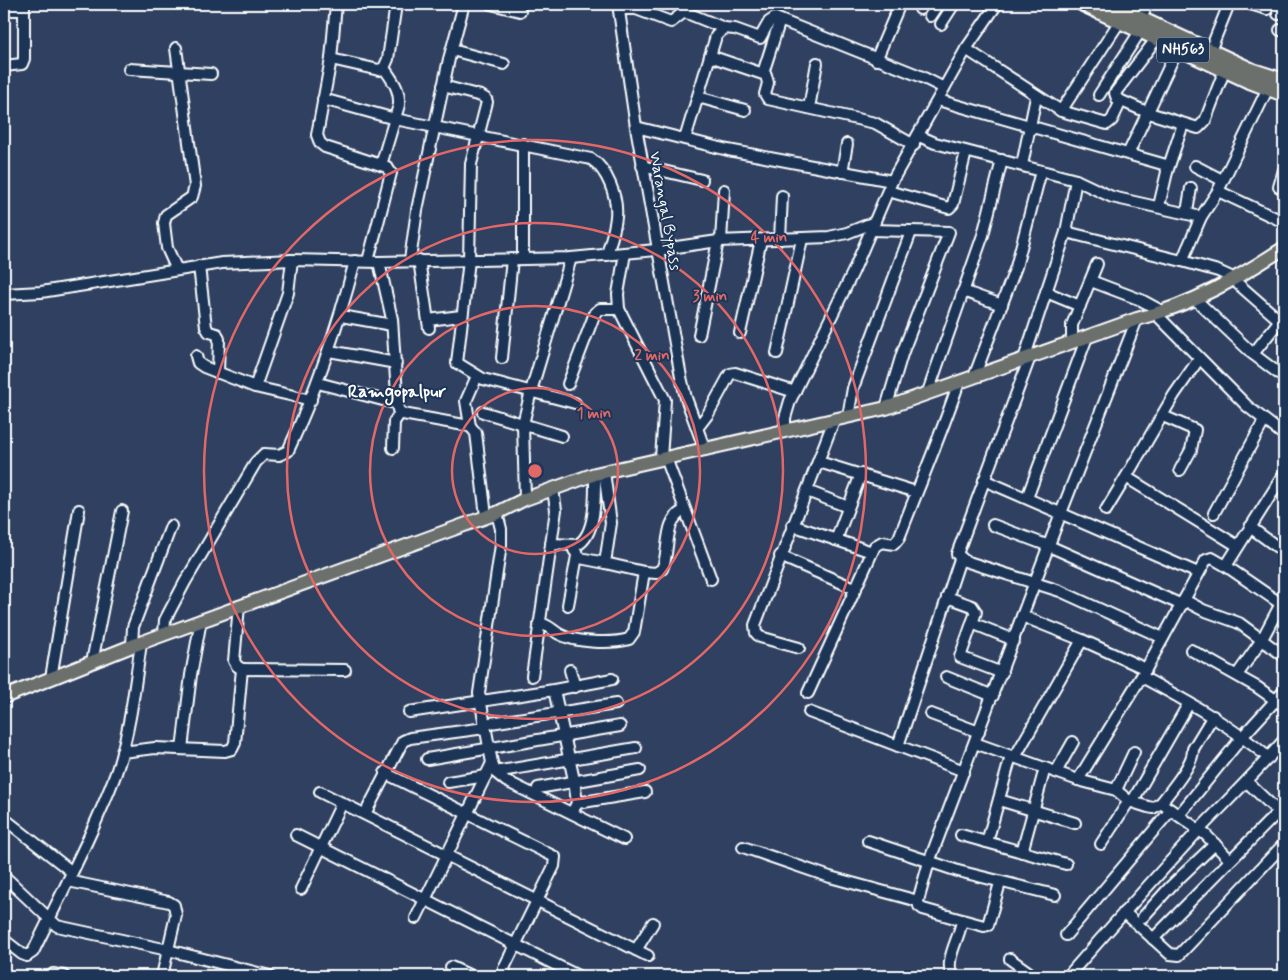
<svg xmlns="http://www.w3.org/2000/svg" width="1288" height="980" viewBox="0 0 1288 980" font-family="Mynerve,sans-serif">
<rect width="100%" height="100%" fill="#304060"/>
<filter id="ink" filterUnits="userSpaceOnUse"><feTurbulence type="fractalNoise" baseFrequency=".02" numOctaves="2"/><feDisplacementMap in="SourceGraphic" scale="10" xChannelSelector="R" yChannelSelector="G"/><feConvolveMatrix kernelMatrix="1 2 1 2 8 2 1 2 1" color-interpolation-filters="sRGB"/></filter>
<g filter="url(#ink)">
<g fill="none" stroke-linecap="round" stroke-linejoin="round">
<defs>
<g id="minor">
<polyline points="336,4 331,59 317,135 320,143 325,147 387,167 391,173 368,261"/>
<polyline points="491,4 520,11"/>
<polyline points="618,4 636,127 681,377 686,398 705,450"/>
<polyline points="1250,4 1267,9"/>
<polyline points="619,9 636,9 671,22 683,13 687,13 724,28"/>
<polyline points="920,9 923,4"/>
<polyline points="4,10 24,10"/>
<polyline points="1278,14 1281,4"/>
<polyline points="1133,15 1134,4"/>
<polyline points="930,16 938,4"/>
<polyline points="1141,19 1147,4"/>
<polyline points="941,24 954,4"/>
<polyline points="1280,30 1284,31"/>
<polyline points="1157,38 1115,93 1117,99 1149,113 1198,128 1205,121 1225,69"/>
<polyline points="176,48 195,186 192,197 166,215 164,223 167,248 177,270"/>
<polyline points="966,49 1061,111 1120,21"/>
<polyline points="452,50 504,64"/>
<polyline points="1210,51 1229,4"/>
<polyline points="710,56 766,75 768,83 765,94 768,99 875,123 914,145"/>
<polyline points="331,59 379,70 384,68 388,59 396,4"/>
<polyline points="876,60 899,6"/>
<polyline points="4,66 22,64 24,59 24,4"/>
<polyline points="129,69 211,74"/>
<polyline points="763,73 780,20"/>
<polyline points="443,86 481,96 486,99 487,102 471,164 469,260 457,363 483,379 575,403"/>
<polyline points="1268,88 1218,191 1201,217 1182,261 1218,271 1229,276 1284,324"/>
<polyline points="1099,95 1141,30"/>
<polyline points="698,97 745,110"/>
<path d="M 323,99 L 395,119 L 591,159 C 607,169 618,197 616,217 C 615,229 610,243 607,255"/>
<polyline points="938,100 1166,165 1167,172 1159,206"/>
<polyline points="809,108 817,63"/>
<polyline points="1061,111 1107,124 1112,120 1121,101"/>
<polyline points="636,127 728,150 892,181"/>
<polyline points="919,136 935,143 1076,180 1112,197 1201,217"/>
<polyline points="685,139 716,36 724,28 735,29 760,38 769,22 775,18 920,76 944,88"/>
<polyline points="523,144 523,258"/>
<polyline points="1128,154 1178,48"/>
<path d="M 381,165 L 399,105 C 400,89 393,81 384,68"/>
<polyline points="1022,165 1036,97"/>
<polyline points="642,166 702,180"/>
<polyline points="1195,166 1222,180"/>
<polyline points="842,172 847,144"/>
<polyline points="1167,172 1183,124"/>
<polyline points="1279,187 1284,170"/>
<polyline points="888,191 949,208 953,204 966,152"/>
<polyline points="1218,191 1284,222"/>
<polyline points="1187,212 1191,188"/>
<polyline points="871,230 949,232 902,354 886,408"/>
<polyline points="1066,232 1182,261"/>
<polyline points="780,239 782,196"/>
<polyline points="721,241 724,190"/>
<polyline points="625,253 618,294 619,309 665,400 661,458"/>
<polyline points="292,260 288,293 255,387 311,400"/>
<polyline points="410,260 417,210 449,59 464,4"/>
<polyline points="419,260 429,328"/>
<polyline points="379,262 392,319 398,410 403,414 464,425 470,426 476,433 486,516"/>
<polyline points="199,266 206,327 209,332 217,334 219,339 218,373"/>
<polyline points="1091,281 1141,300 1163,312"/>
<polyline points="963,291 1002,305"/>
<polyline points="1046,292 1080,306"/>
<polyline points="4,294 41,292 222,263 292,260 379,262 571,258 656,250 718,241 829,237 847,233 875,222"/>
<polyline points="1195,299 1253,354"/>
<polyline points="1156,314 1247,406 1284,435"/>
<polyline points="341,316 392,325"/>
<polyline points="428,320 461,316"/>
<polyline points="740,333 761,240"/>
<polyline points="699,335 718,241"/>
<polyline points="1072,342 1072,325 1097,264"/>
<polyline points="329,351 396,363"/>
<polyline points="777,353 802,239"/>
<polyline points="196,356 198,363 204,367 255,387"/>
<polyline points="1030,357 957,554 965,561 1060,591 1163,638"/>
<polyline points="502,358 512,259"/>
<polyline points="1024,359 1066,232 1076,180"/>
<polyline points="1199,359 1174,395 1126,477 1238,546"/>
<polyline points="1278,373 1253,354 1280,320"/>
<polyline points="974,377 1016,267 1041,171"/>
<polyline points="318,383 398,404"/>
<polyline points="568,384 595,313 600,309 619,309"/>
<polyline points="928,392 983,235 1002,160"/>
<polyline points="483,412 562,436"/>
<polyline points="1163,416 1195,430 1191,450 1180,470"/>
<polyline points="848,417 853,388 911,232"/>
<polyline points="470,426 466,401 477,376"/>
<polyline points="698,427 708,414 730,374 735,373 795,392"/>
<polyline points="785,431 785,418 790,401 853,272 892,181 966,49 997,4"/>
<polyline points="393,448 394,422 400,413"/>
<polyline points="666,458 711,579"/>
<polyline points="819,462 916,492"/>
<polyline points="984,480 1198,573"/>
<polyline points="807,491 848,507"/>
<polyline points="1027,498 1087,337"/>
<polyline points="525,499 523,424 531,391 571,258"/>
<polyline points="1106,510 1126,477"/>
<polyline points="497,513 501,529 501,545 479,693 492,763 495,772 506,781 624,839"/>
<polyline points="1214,513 1264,421"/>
<polyline points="792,525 872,552"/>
<polyline points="993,525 1049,546 1182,605"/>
<polyline points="1250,527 1284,552"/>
<polyline points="836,540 861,474"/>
<path d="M 551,544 L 577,545 C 597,535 595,492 595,474"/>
<polyline points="574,550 580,558 605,563"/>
<polyline points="780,556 856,589"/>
<polyline points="1226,566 1284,606"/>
<path d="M 644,572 L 656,573 L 662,569 C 671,550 662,520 685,510"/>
<polyline points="947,597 972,606 976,612 960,657 1002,673"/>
<polyline points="1184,600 1203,610 1239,623 1284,656"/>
<polyline points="568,605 577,556"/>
<polyline points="1022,616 1082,640 1146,669"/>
<path d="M 539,623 C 549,625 551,629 559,634 C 575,643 612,644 629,639 L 634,632 L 644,572 L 605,563 L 611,523 L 604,472"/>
<polyline points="972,623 1014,640"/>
<path d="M 164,634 L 165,620 L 185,582 L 256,462 L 264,454 L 279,455 L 288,451 C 317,389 338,326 355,261"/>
<polyline points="132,646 133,627 171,526"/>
<polyline points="799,648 760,637 756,633 755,625 834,420"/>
<polyline points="1191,650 1257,687 1284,706"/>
<polyline points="92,662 122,511"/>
<polyline points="242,669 345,670"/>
<polyline points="570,670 575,687"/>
<polyline points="1237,675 1261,641 1284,598"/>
<polyline points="532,676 556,510 553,489"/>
<polyline points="946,677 993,696"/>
<path d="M 1142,677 C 1187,701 1230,725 1269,758"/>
<polyline points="51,678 79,510"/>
<polyline points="554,690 574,780 577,803 572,813"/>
<path d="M 808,693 L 875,546 L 882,542 L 894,544 L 899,538 C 919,486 941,435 959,382"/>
<polyline points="409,712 554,690 612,679"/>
<polyline points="809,712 964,771"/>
<polyline points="931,714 979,732"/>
<polyline points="484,724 616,704"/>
<polyline points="975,743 1078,780 1116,790 1129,801 1148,807 1153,808 1161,803 1206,835 1230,860"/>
<polyline points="898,746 960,559"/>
<polyline points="182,749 191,675 201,620"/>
<polyline points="122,752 155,748 225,751 232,749 235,743 242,669 237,666 234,661 239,606"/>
<polyline points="1015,757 1082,640"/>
<polyline points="427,759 620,726"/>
<polyline points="495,772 636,748"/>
<polyline points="1056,772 1073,742"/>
<polyline points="385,773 555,857 554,866 504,968 506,976"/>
<polyline points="1078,780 1146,669 1206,560 1212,558 1226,566 1284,474"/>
<polyline points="448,782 486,776"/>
<polyline points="1247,782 1284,817"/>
<polyline points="538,788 640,770"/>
<polyline points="1116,790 1134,752"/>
<polyline points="320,792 648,956"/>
<polyline points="999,800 1075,823"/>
<polyline points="1132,802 1189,703"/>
<polyline points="577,803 645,792"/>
<path d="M 1161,803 C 1170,791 1194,764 1193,749 L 1213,716"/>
<polyline points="365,814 403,741 410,738 485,728"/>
<polyline points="1179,815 1243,736 1284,691"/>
<polyline points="7,821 72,872"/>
<polyline points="296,835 578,976"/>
<polyline points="961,835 1066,864"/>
<polyline points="868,841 958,871 1055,895"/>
<polyline points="987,842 1011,756"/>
<polyline points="1101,844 1129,801"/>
<polyline points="743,847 830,877 918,901"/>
<polyline points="1022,852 1045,768"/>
<polyline points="4,876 57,926 168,950 270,976"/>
<polyline points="68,881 169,902 174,905 176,915 162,976"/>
<polyline points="301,889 342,803"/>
<polyline points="1124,912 1170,954 1179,955 1284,844"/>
<polyline points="1143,917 1171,886 1215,844"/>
<polyline points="416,918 492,763"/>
<polyline points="962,920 984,926 988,925 1000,883"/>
<polyline points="1066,935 1171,810"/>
<polyline points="1153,939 1284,806"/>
<path d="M 4,940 L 22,954 L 27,956 L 33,952 C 61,894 93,834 116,773 C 130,732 135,685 141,643"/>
<polyline points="636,950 653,923"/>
<polyline points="1010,959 1034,976"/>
<polyline points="451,967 471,976"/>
<polyline points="53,974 64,976"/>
<path d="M 952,976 C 944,959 960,938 962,920 L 923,909 L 919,906 L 918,901 L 929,862 L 1061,513 L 1137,319"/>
<path d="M 1068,976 C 1111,927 1154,879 1198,831 C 1227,801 1257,772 1284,740"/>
</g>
<path id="major" d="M 4,697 L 132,646 L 497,513 L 525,499 L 595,474 L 886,408 L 1137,319 C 1192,305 1238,278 1284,248"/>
<g id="highway">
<polyline points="1083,4 1247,80 1284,94"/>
<polyline points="1108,4 1253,71 1284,81"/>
</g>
</defs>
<!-- minor casing -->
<use href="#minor" stroke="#fff" stroke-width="14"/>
<!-- major casing -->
<use href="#major" stroke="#fff" stroke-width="16"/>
<!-- highway casing -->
<use href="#highway" stroke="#fff" stroke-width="18"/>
<!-- minor -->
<use href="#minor" stroke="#1d3557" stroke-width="10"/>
<!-- major -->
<use href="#major" stroke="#6c706d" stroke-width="12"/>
<!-- highway -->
<use href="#highway" stroke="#6c706d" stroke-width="14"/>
</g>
</g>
<!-- distance rings -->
<g fill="none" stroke="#e26868" stroke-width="2.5">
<circle cx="535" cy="471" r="83"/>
<circle cx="535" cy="471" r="165"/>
<circle cx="535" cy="471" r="248"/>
<circle cx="535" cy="471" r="331"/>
</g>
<g text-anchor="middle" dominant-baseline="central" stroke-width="4" stroke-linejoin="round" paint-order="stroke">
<!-- shield labels -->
<rect fill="#1d3557" stroke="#bbc2cd" stroke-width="1" x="1157" y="37.5" width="52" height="25" rx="4"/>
<g font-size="15" font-weight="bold" fill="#fff">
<text x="1183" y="50">NH563</text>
</g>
<!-- street labels -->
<g font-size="16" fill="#fff" stroke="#1d3557">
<text transform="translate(665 211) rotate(80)">Warangal Bypass</text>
</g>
<!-- neighbourhood labels -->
<g font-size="18" font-weight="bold" fill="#fff" stroke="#1d3557">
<text x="397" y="392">Ramgopalpur</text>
</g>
</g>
<circle cx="535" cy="471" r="8" fill="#e26868" stroke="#1d3557" stroke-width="2.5"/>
<g font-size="15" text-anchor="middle" font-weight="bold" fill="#e26868" stroke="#1d3557" stroke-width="4" stroke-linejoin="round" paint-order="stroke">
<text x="769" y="242">4 min</text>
<text x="710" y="301">3 min</text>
<text x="652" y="360">2 min</text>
<text x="594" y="418">1 min</text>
</g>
<!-- margin -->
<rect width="1288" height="980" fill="none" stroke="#1d3557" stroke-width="20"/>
<rect x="10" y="10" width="1268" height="960" fill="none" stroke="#fff" stroke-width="2" filter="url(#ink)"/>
</svg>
